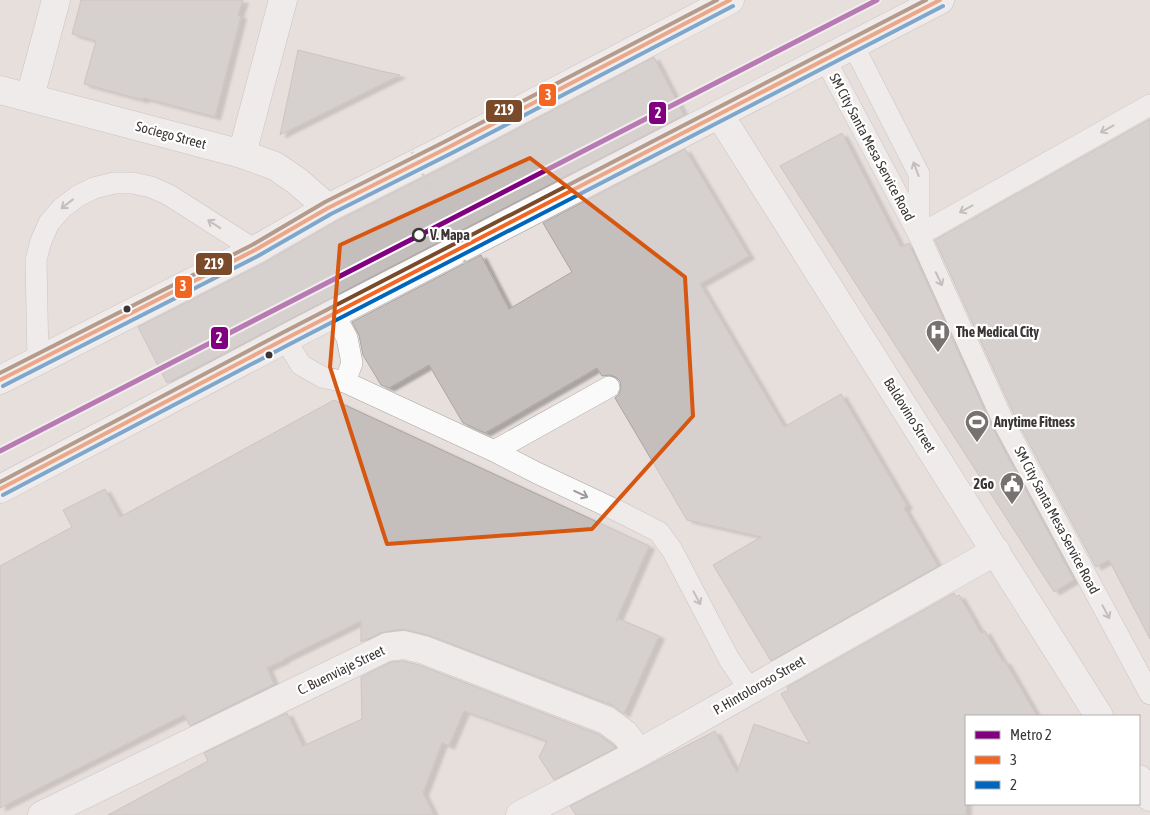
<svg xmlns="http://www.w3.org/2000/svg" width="1150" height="815" viewBox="0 0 1150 815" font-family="'Asap Condensed',sans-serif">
<defs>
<filter id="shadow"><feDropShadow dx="5.5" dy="3" stdDeviation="1" flood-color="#0004"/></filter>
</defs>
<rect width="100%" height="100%" fill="#e6dfdc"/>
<!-- building -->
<g fill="#c4bfbc" stroke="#aba5a3" filter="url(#shadow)">
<polygon points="81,0 243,0 238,15 241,16 215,117 144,98 143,100 84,84 96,41 72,34"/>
<polygon points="298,50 381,71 400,75 280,135"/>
<polygon points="654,57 684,115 167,383 138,327 262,264 335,222 456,161"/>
<polygon points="1150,119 1150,639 1109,560 1096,567 1016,419 935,240"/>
<polygon points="842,133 901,247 909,243 994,431 1074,580 1054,592 780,166"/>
<polygon points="685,149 749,256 700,284 784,427 841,394 907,506 904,508 938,566 771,661 713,565 761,537 687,520 615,398 619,394 621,388 620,381 616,377 610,375 602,376 597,368 485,433 463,423 429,365 389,388 381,385 363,355 359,335 352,322 481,255 509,309 572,272 543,223"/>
<polygon points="334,400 649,546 616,621 619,619 659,636 624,714 612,705 428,635 402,629 380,633 361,642 361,621 284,659 284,660 267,668 274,684 190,726 184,715 0,808 0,566 72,527 63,510 105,489 120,517"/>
<polygon points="954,593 956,597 959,595 981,633 985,631 1003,662 1005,661 1037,716 966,716 966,815 576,815 570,806 715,731 737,773 754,724 810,744 781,694 788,690 787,687"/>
<polygon points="403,661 419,665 598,734 616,748 554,780 539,757 547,741 464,711 449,746 442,743 423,793 434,815 108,815 208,761 204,753 287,713 303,746 362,719 361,677 391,662"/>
</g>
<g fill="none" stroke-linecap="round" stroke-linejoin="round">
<defs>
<g id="service">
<polyline points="853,45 919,174 919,232"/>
<polyline points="825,59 919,235 1005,425 1150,694"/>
<polyline points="919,235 1150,105"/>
<polyline points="334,314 347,338 352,363 345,382"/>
<polyline points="285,339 301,365 322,377 345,382 494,451 537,473 622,513 659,532 672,550 729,659 750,690"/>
<polyline points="38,360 36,260 41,241 49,223 62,208 78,196 94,188 114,183 133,183 151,187 169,195 255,250"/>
<polyline points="494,451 609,387"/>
</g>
<g id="minor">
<polyline points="0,90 242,154 275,166 297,181 328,208"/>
<polyline points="30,97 56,0"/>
<polyline points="719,114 1099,716"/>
<polyline points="242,154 283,0"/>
<polyline points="1139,779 1150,797"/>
<polyline points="42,815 387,647 404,645 424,650 606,720 625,734 639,753"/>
<polyline points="520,815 639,753 996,551"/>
</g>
<g id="primary">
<polyline points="0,380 255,250 328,208 449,147 730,0"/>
<polyline points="0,489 285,339 940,0"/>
</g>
</defs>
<!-- service casing -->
<use href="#service" stroke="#aba5a3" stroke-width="22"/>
<!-- minor casing -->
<use href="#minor" stroke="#aba5a3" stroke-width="29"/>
<!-- primary casing -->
<use href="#primary" stroke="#aba5a3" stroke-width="29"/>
<!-- path -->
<polyline stroke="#c1bfbf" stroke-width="3" stroke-dasharray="4 4" stroke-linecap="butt" points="474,280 488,306 496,301 482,275"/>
<!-- service -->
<use href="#service" stroke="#fbfafa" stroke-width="21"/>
<!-- minor -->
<use href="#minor" stroke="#fbfafa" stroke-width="28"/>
<!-- primary -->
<use href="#primary" stroke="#fbfafa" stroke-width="28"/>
<!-- path-bridge -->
<polyline stroke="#c1bfbf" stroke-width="3" stroke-dasharray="4 4" stroke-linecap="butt" points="412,152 469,270"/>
<defs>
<g id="bus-1">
<polyline points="0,380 255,250 328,208 449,147 730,0"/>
<polyline points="0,489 285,339 940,0"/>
</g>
<g id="bus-2">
<polyline points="3,386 258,256 331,214 452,153 733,6"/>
<polyline points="3,495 288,345 943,6"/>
</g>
<g id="bus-3">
<polyline points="0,373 252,245 325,202 446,141 717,0"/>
<polyline points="0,482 282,333 926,0"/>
</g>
</defs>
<!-- bus-1 casing -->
<use href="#bus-1" stroke="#fff" stroke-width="8"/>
<!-- bus-2 casing -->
<use href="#bus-2" stroke="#fff" stroke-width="8"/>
<!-- bus-3 casing -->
<use href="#bus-3" stroke="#fff" stroke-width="8"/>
<!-- bus-1 -->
<use href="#bus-1" stroke="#f26522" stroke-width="4"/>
<!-- bus-2 -->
<use href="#bus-2" stroke="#0065bd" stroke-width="4"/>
<!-- bus-3 -->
<use href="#bus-3" stroke="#7a4b2a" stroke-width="4"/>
<defs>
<polyline id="metro-1" points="0,451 877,0"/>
</defs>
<!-- metro-1 casing -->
<use href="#metro-1" stroke="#fff" stroke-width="9"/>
<!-- metro-1 -->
<use href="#metro-1" stroke="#800080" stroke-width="5"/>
</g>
<!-- one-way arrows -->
<defs><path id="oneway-shaft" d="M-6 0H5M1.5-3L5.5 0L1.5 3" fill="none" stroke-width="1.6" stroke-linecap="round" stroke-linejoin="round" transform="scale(1.25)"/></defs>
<g stroke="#9b9898">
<use href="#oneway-shaft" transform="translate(1107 129) rotate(151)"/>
<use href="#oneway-shaft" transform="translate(916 169) rotate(-111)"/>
<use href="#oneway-shaft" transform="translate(67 204) rotate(142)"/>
<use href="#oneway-shaft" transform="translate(966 209) rotate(151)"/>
<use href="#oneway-shaft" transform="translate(214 224) rotate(-147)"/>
<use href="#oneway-shaft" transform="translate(939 279) rotate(65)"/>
<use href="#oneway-shaft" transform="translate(581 494) rotate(25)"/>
<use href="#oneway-shaft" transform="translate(697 598) rotate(62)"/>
<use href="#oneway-shaft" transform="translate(1106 612) rotate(62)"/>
</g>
<!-- marked area -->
<path d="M0 0H1150V815H0ZM 530,158 L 685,277 L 693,416 L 592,529 L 387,544 L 330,367 L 340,245 Z" fill="#e6dfdc" fill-opacity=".55" fill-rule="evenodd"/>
<path fill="none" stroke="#d75610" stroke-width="4" stroke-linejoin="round" d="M 530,158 L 685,277 L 693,416 L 592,529 L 387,544 L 330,367 L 340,245 Z"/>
<!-- icons -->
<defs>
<symbol id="hospital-pin" viewBox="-11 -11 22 30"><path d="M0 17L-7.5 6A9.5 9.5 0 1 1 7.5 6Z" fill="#77716f" stroke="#fff"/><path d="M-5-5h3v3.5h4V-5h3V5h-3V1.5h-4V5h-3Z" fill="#fff"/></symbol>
<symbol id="stadium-pin" viewBox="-11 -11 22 30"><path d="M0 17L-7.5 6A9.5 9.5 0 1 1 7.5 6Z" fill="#77716f" stroke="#fff"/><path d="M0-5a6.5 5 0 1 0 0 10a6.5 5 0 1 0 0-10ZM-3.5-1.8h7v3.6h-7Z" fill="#fff"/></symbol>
<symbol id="civic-pin" viewBox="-11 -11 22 30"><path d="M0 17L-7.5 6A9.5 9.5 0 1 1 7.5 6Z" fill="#77716f" stroke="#fff"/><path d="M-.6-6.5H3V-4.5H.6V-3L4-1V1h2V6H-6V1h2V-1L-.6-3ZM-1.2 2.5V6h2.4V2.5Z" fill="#fff"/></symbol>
</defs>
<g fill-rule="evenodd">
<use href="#hospital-pin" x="924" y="318" width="28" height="38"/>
<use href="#stadium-pin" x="963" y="408" width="28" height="38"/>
<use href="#civic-pin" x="998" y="470" width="28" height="38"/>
</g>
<!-- markers -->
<circle fill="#fff" stroke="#3b3635" stroke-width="2.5" cx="419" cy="235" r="6"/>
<g fill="#3b3635" stroke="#fff" stroke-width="2">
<circle cx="127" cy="309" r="4.5"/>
<circle cx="269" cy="355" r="4.5"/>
</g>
<g text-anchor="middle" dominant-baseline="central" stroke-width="4.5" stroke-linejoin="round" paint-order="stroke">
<!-- street labels -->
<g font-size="14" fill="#3b3635" stroke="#fff">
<text transform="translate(171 135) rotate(15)">Sociego Street</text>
<text transform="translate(872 147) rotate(62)">SM City Santa Mesa Service Road</text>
<text transform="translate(910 415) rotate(58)">Baldovino Street</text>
<text transform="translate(1057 520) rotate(62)">SM City Santa Mesa Service Road</text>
<text transform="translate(341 670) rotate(-26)">C. Buenviaje Street</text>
<text transform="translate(759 685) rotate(-30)">P. Hintoloroso Street</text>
</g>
<!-- stop labels -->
<g font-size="14" font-weight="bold" fill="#3b3635" stroke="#fff" text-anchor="start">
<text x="430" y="235">V. Mapa</text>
</g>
<!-- poi labels -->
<g font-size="14" font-weight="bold" fill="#3b3635" stroke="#fff" text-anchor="start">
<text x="956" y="332">The Medical City</text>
<text x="994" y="422">Anytime Fitness</text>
<text x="994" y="484" text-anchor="end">2Go</text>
</g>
</g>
<g stroke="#fff" stroke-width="2">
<rect x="538" y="83" width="19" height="24" rx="5" fill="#f26522"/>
<rect x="485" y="99" width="38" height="24" rx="5" fill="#7a4b2a"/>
<rect x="648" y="101" width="19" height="24" rx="5" fill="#800080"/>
<rect x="195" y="252" width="38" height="24" rx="5" fill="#7a4b2a"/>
<rect x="174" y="275" width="19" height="24" rx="5" fill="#f26522"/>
<rect x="210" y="326" width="19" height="24" rx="5" fill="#800080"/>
</g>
<g font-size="14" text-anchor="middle" font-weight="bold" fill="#fff">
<text x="548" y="100">3</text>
<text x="504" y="115">219</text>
<text x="658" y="118">2</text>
<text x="214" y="269">219</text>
<text x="183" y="291">3</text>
<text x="219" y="343">2</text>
</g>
<!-- legend -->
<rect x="965" y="715" width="175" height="90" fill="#ffffff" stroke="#b1afae"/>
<rect x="975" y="731" width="25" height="8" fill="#800080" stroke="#b1afae"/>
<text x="1010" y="740" font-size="15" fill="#3b3635">Metro 2</text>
<rect x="975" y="756" width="25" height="8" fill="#f26522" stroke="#b1afae"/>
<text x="1010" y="765" font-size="15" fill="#3b3635">3</text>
<rect x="975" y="781" width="25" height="8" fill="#0065bd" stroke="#b1afae"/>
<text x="1010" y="790" font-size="15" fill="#3b3635">2</text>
</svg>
